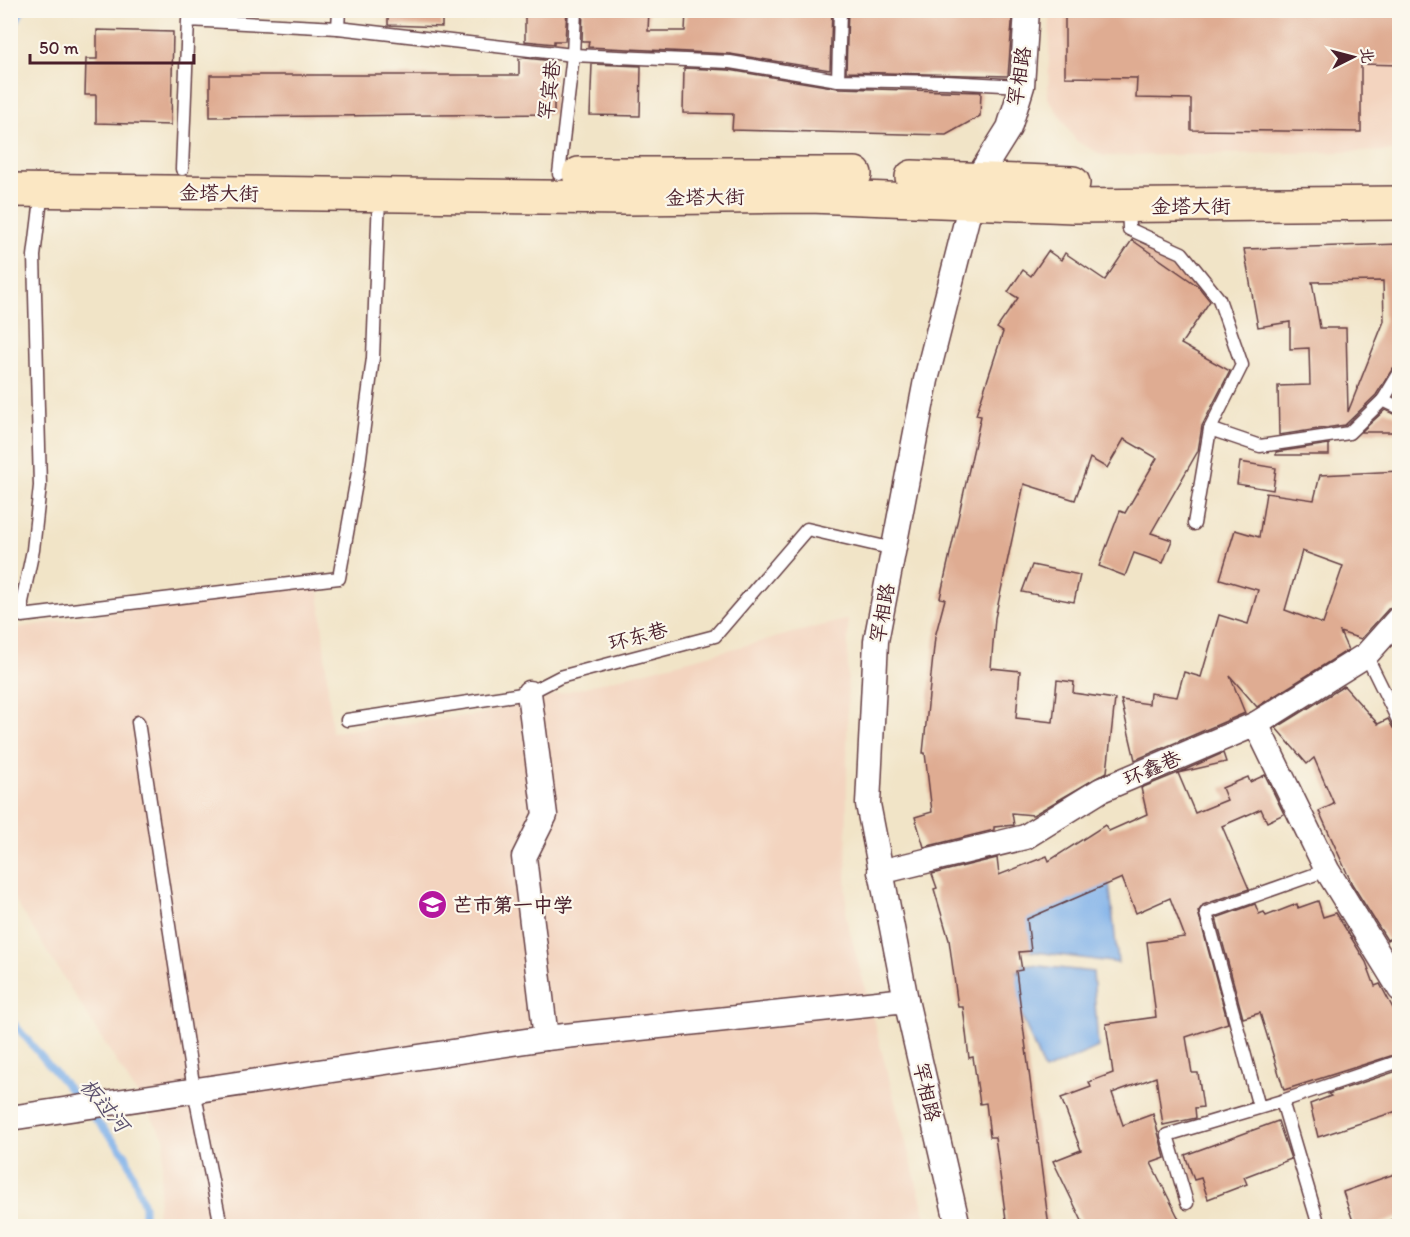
<svg xmlns="http://www.w3.org/2000/svg" width="1410" height="1237" viewBox="0 0 1410 1237" font-family="Itim,'LXGW WenKai TC',sans-serif">
<rect width="100%" height="100%" fill="#fbf7ec"/>
<filter id="ink" filterUnits="userSpaceOnUse"><feTurbulence type="fractalNoise" baseFrequency=".0167" numOctaves="2"/><feDisplacementMap in="SourceGraphic" scale="12" xChannelSelector="R" yChannelSelector="G"/><feConvolveMatrix kernelMatrix="1 2 1 2 8 2 1 2 1" color-interpolation-filters="sRGB"/></filter>
<filter id="wash" filterUnits="userSpaceOnUse"><feTurbulence type="fractalNoise" baseFrequency=".008" numOctaves="4" result="noise"/><feDisplacementMap in="SourceGraphic" scale="24" xChannelSelector="R" yChannelSelector="G"/><feGaussianBlur stdDeviation="1.35" result="paint"/><feColorMatrix in="noise" values="0 0 0 0 0 0 0 0 0 0 0 0 0 0 0 0 0 1.4 0 .05"/><feComposite in="paint" operator="in"/></filter>
<g filter="url(#wash)">
<rect width="100%" height="100%" fill="#f1e4c7"/>
<!-- built -->
<g fill="#f3d4bf">
<polygon points="1050,11 1399,11 1399,151 1104,156 1076,141 1048,98"/>
<polygon points="318,579 332,732 476,715 848,619 846,917 928,1226 156,1226 165,1139 11,894 11,629"/>
</g>
<!-- water -->
<g fill="#7cafe9" stroke="#63678a" stroke-width="1.5">
<polygon points="1107,864 1118,963 1014,949 1017,914"/>
<polygon points="1022,964 1093,972 1098,1047 1044,1071 1009,984"/>
</g>
<g fill="none" stroke-linecap="round" stroke-linejoin="round">
<!-- stream -->
<g stroke="#7cafe9" stroke-width="7">
<polyline points="10,34 22,10"/>
<polyline points="10,1019 81,1103"/>
<polyline points="88,1111 126,1155 144,1206 144,1226"/>
</g>
</g>
<g id="blocks">
<!-- building -->
<g fill="#dfac92" fill-rule="evenodd">
<polygon points="388,10 442,10 442,27 388,25"/>
<polygon points="525,10 567,10 565,41 554,41 554,44 525,41"/>
<polygon points="583,10 649,10 648,31 685,31 686,11 775,15 775,10 832,10 830,70 730,54 588,47 589,41 582,41"/>
<polygon points="848,10 1013,10 1008,76 846,72"/>
<polygon points="1065,10 1400,10 1400,65 1361,64 1361,132 1191,130 1191,99 1136,98 1137,78 1065,77"/>
<polygon points="97,30 173,32 171,125 96,123 96,95 85,95 86,59 97,59"/>
<polygon points="525,58 554,61 554,114 210,117 210,75 519,75 519,59"/>
<polygon points="592,64 641,66 640,116 590,115"/>
<polygon points="684,68 729,70 838,88 981,92 980,116 946,135 732,130 733,114 683,113"/>
<polygon points="1132,240 1198,286 1210,301 1181,344 1230,371 1202,426 1198,451 1151,533 1172,540 1163,563 1134,553 1125,576 1099,566 1120,511 1125,513 1157,458 1124,439 1107,468 1090,458 1075,500 1024,484 995,618 991,668 1020,671 1016,718 1053,722 1057,680 1074,682 1073,693 1115,699 1107,772 1033,815 1012,813 1014,825 994,827 994,830 924,847 915,817 932,812 925,753 923,753 935,637 945,599 940,598 981,416 976,415 1003,332 997,328 1018,298 1008,292 1023,270 1031,276 1048,251 1061,260 1065,253 1105,280"/>
<path d="M 1400,244 L 1400,364 L 1393,368 L 1376,395 L 1345,425 L 1279,435 L 1278,386 L 1310,385 L 1309,348 L 1290,349 L 1290,322 L 1258,327 L 1244,249 ZM 1383,281 L 1384,321 L 1348,412 L 1346,328 L 1320,328 L 1312,282 Z"/>
<polygon points="1385,410 1396,415 1397,432 1361,432"/>
<polygon points="1329,444 1329,455 1276,455 1276,452"/>
<polygon points="1240,462 1276,468 1273,490 1237,484"/>
<path d="M 1400,471 L 1400,603 L 1389,608 L 1361,639 L 1340,632 L 1348,650 L 1257,707 L 1230,676 L 1245,713 L 1135,760 L 1121,700 L 1149,704 L 1150,693 L 1177,697 L 1184,672 L 1201,677 L 1219,615 L 1248,624 L 1258,590 L 1220,579 L 1235,530 L 1259,537 L 1266,493 L 1314,500 L 1320,475 ZM 1302,551 L 1343,566 L 1323,624 L 1285,610 Z"/>
<polygon points="1032,565 1080,575 1074,602 1022,592"/>
<polygon points="1344,686 1378,724 1388,719 1393,728 1400,733 1400,934 1387,940 1352,884 1319,811 1334,804 1314,758 1307,764 1276,728"/>
<polygon points="1223,753 1226,762 1178,773"/>
<polygon points="1178,773 1195,813 1227,800 1222,788 1248,777 1250,782 1265,775 1284,814 1267,822 1261,809 1222,826 1249,889 1203,905 1198,912 1228,1023 1186,1037 1192,1073 1198,1073 1203,1107 1195,1108 1196,1118 1163,1125 1156,1077 1112,1093 1123,1125 1153,1114 1165,1158 1151,1163 1183,1227 1085,1227 1053,1161 1081,1150 1061,1098 1091,1087 1089,1082 1113,1073 1106,1024 1156,1017 1147,942 1185,937 1170,898 1136,913 1122,878 1027,919 1031,951 1019,952 1022,970 1016,971 1049,1227 1007,1227 995,1137 990,1137 986,1103 980,1104 973,1057 969,1058 963,1007 958,1007 949,940 934,889 937,888 932,874 997,858 999,875 1047,856 1049,861 1105,825 1109,831 1147,814 1141,788"/>
<polygon points="1318,901 1323,917 1336,913 1366,962 1375,986 1380,984 1395,1012 1400,1011 1400,1053 1284,1090 1260,1013 1243,1018 1216,918 1255,904 1259,914 1264,912 1266,916 1297,904 1298,908"/>
<polygon points="1400,1070 1400,1110 1318,1137 1310,1104 1331,1096 1328,1094"/>
<polygon points="1278,1121 1291,1159 1244,1177 1247,1184 1208,1199 1201,1178 1194,1180 1185,1155"/>
<polygon points="1400,1172 1400,1217 1371,1227 1355,1227 1343,1192"/>
</g>
</g>
</g>
<g filter="url(#ink)">
<use href="#blocks" fill-opacity="0" stroke="#633d42" stroke-width="1.5"/>
<g fill="none" stroke-linecap="round" stroke-linejoin="round">
<defs>
<g id="service">
<polyline points="338,28 339,10"/>
<polyline points="838,80 840,10"/>
<polyline points="182,169 188,20 338,28 573,55 730,62 838,80 946,82 1022,86"/>
<polyline points="559,174 573,55 575,10"/>
<polyline points="42,191 34,256 40,486 33,550 22,602 22,616 339,578 358,472 373,358 379,196"/>
<polyline points="1128,207 1129,229 1182,253 1219,299 1242,365 1210,429 1194,524"/>
<polyline points="1383,400 1400,408"/>
<polyline points="1210,429 1260,446 1349,433 1383,400 1400,372"/>
<polyline points="1366,655 1400,724"/>
<polyline points="347,720 529,693 560,677 715,636 807,529 894,549"/>
<polyline points="138,722 194,1090 221,1226"/>
<polyline points="1282,1101 1319,1226"/>
<polyline points="1259,1107 1206,913 1327,870"/>
<polyline points="1187,1203 1167,1135 1282,1101 1400,1061"/>
</g>
<g id="minor">
<polyline points="529,693 545,815 524,857 546,1038"/>
<polyline points="1256,724 1327,870 1400,989"/>
<polyline points="880,872 1025,837 1101,790 1256,724 1366,655 1400,617"/>
<polyline points="10,1118 546,1038 906,1000"/>
<polyline points="958,1226 906,1000 868,804 876,641 926,380 977,179 1009,128 1022,86 1027,10"/>
</g>
<g id="secondary">
<polyline points="579,174 855,174"/>
<polyline points="912,177 1073,183"/>
<polyline points="10,190 625,198 810,196 1074,206 1400,203"/>
</g>
</defs>
<!-- service casing -->
<use href="#service" stroke="#633d42" stroke-width="15"/>
<!-- minor casing -->
<use href="#minor" stroke="#633d42" stroke-width="27"/>
<!-- secondary casing -->
<use href="#secondary" stroke="#633d42" stroke-width="36"/>
<!-- service -->
<use href="#service" stroke="#fff" stroke-width="12"/>
<!-- minor -->
<use href="#minor" stroke="#fff" stroke-width="24"/>
<!-- secondary -->
<use href="#secondary" stroke="#fbe7c3" stroke-width="33"/>
</g>
</g>
<!-- icons -->
<defs>
<symbol id="school-disc" viewBox="-11 -11 22 22"><circle r="9.5" fill="#b5179e" stroke="#fbf7ec"/><path d="M0-5L7-2L0 1L-7-2ZM-4 1L0 2.5L4 1V4Q0 6-4 4Z" fill="#fff"/></symbol>
</defs>
<g fill-rule="evenodd">
<use href="#school-disc" x="416" y="888" width="33" height="33"/>
</g>
<g text-anchor="middle" dominant-baseline="central" stroke-width="4.5" stroke-linejoin="round" paint-order="stroke">
<!-- street labels -->
<g font-size="20" fill="#4a1f2b" stroke="#fbf7ec">
<text transform="translate(1019 76) rotate(-81)">罕相路</text>
<text transform="translate(549 90) rotate(-83)">罕宾巷</text>
<text transform="translate(219 193) rotate(1)">金塔大街</text>
<text transform="translate(705 197) rotate(-1)">金塔大街</text>
<text x="1191" y="206">金塔大街</text>
<text transform="translate(882 613) rotate(-80)">罕相路</text>
<text transform="translate(638 636) rotate(-15)">环东巷</text>
<text transform="translate(1152 768) rotate(-23)">环鑫巷</text>
<text transform="translate(927 1092) rotate(77)">罕相路</text>
</g>
<!-- poi labels -->
<g font-size="20" font-weight="bold" fill="#4a1f2b" stroke="#fbf7ec" text-anchor="start">
<text x="453" y="905">芒市第一中学</text>
</g>
<!-- water labels -->
<g font-size="21" font-style="italic" fill="#5c516e" stroke="#fbf7ec">
<text transform="translate(105 1105) rotate(50)">板过河</text>
</g>
</g>
<!-- margin -->
<rect width="1410" height="1237" fill="none" stroke="#fbf7ec" stroke-width="36"/>
<!-- north arrow -->
<g transform="translate(1353 57) rotate(84)" stroke="#fbf7ec" stroke-width="4.5" paint-order="stroke">
<path d="M0-4.5L10 22L0 15L-10 22Z" fill="#4a1f2b"/>
<text y="-9" font-size="16" font-weight="bold" text-anchor="middle" fill="#4a1f2b">北</text>
</g>
<!-- scale -->
<path d="M30 54v9h164v-9" fill="none" stroke="#4a1f2b" stroke-width="3"/>
<text x="39" y="54" font-size="18" fill="#4a1f2b" stroke="#fbf7ec" stroke-width="4.5" paint-order="stroke">50 m</text>
</svg>
